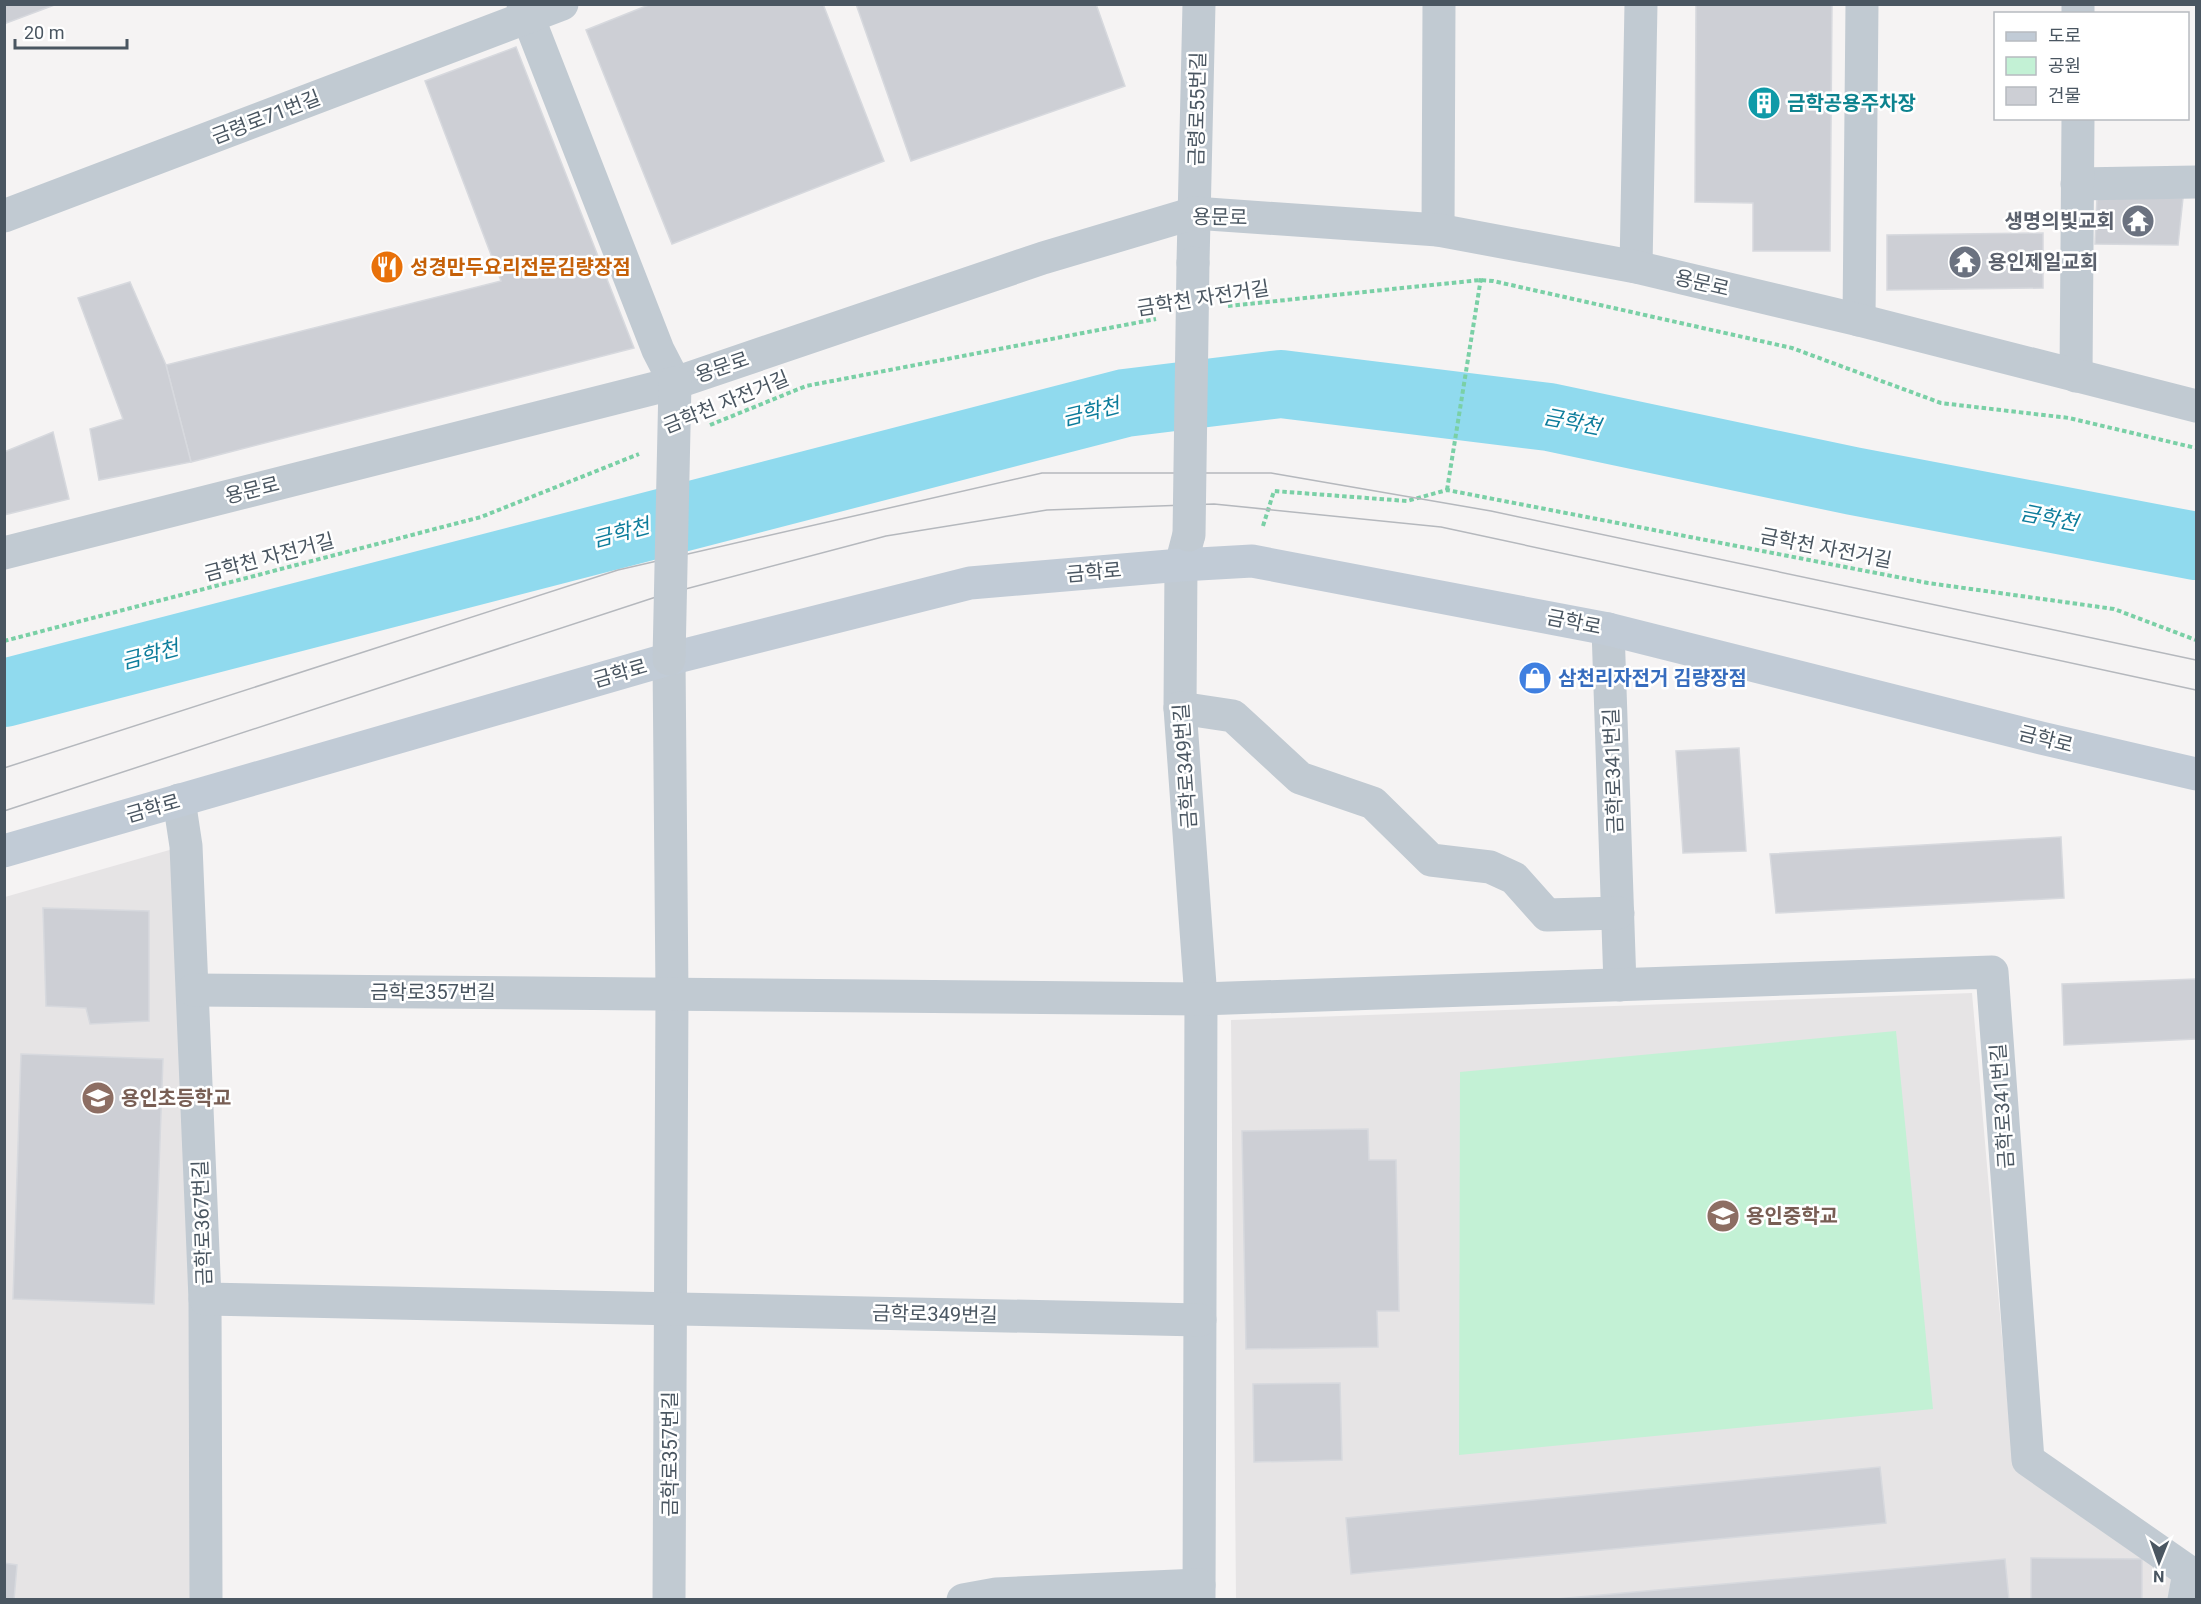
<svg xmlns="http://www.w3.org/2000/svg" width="2201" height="1604" viewBox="0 0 2201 1604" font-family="Roboto,'Noto Sans KR',sans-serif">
<rect width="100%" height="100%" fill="#f5f3f3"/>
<!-- education -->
<g fill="#e6e4e5">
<polygon points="173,849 206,1599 5,1600 5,897"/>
<polygon points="1972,993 2013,1464 2171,1579 2168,1599 1236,1599 1231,1020"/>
</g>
<!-- green -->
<polygon fill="#c3f1d5" points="1896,1031 1933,1409 1459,1455 1460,1072"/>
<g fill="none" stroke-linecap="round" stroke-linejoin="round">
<!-- river -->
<polyline stroke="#90daee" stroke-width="68" points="4,693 1125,403 1281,384 1549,417 1853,481 2196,546"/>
</g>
<!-- building -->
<g fill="#cdcfd5" stroke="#d7d9de" stroke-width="1.5">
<polygon points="4,4 57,4 4,24"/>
<polygon points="651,4 823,4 884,161 672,244 586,30"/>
<polygon points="856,4 1096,4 1125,86 911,161"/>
<polygon points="1696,4 1832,4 1830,251 1753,251 1753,203 1695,202"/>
<polygon points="516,47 634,348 191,462 166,365 501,281 425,81"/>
<polygon points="2097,197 2183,198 2178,245 2095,244"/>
<polygon points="2043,233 2043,288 1887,290 1887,235"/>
<polygon points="130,282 166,365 191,462 99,480 90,429 123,419 78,298"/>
<polygon points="53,432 69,499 4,515 4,452"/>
<polygon points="1739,748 1746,851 1683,853 1676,751"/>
<polygon points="2061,837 2064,898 1776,913 1770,854"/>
<polygon points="43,908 149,911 149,1021 90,1024 86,1008 46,1006"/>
<polygon points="2196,979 2196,1039 2064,1045 2062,984"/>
<polygon points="21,1054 163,1059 154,1304 13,1299"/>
<polygon points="1368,1129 1369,1160 1396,1160 1399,1311 1377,1311 1378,1347 1246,1349 1242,1131"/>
<polygon points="1340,1383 1342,1460 1254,1462 1253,1384"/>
<polygon points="1880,1467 1886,1523 1351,1574 1346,1518"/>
<polygon points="2031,1558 2142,1559 2142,1600 2031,1600"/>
<polygon points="2005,1559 2009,1600 1545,1600"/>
<polygon points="4,1563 17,1565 14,1600 4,1600"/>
</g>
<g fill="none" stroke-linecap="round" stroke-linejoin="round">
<!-- path -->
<g stroke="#7ad0a6" stroke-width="4" stroke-dasharray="4.5 3" stroke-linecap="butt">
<polyline points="1228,306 1480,280 1493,281 1792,348 1941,403 2069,418 2196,448"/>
<polyline points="710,425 806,386 1156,319"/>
<polyline points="1447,490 1481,278"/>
<polyline points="1263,526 1274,491 1407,501 1447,490 1928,583 2114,609 2196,640"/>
<polyline points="4,641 481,517 639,454"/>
</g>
<!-- street -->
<g stroke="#c1cad2" stroke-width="33">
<polyline points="523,4 658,350 675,383"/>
<polyline points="2078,14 2078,4"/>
<polyline points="2077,184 2196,182"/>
<polyline points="4,216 562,4"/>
<polyline points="1438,230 1439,4"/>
<polyline points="1193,263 1199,4"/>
<polyline points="1636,267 1641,4"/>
<polyline points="1859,320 1862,4"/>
<polyline points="2076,376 2078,118"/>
<polyline points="1188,538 1181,565 1180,708 1201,999 1199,1600"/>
<polyline points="4,553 675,383 1043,258 1194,213 1438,230 1636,267 1859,320 2196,406"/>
<polyline points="1608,629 1620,985"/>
<polyline points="669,659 672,994 669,1600"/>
<polyline points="1180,708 1233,716 1300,778 1373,803 1431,860 1490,867 1514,878 1547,915 1618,913"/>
<polyline points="179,800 186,846 205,1299 206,1600"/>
<polyline points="193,990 1201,999 1992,972 2028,1460 2189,1572 2184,1600"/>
<polyline points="205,1299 1200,1320"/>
<polyline points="963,1600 996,1594 1199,1585"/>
</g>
<!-- secondary -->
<polyline stroke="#c1cbd6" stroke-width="33" points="4,851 669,659 970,583 1181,565 1252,561 1608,629 2041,738 2196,774"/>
<!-- tram -->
<g stroke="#b5b8bd" stroke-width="1.5">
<polyline points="4,768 618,570 1042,473 1271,473 1491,511 2196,660"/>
<polyline points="4,811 659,596 886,536 1047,510 1214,504 1441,527 2196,690"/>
</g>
<!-- street-bridge -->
<g stroke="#c1cad2" stroke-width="33">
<polyline points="1189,535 1193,263"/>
<polyline points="669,659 675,383"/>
</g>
</g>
<!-- icons -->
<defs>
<symbol id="building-disc" viewBox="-11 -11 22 22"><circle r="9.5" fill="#0f9aa8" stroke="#fff"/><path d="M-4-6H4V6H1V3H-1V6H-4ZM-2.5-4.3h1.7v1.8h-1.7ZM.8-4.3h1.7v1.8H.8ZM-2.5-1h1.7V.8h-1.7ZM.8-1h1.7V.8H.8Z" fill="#fff"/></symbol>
<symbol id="temple-disc" viewBox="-11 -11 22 22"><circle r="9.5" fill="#6b7280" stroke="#fff"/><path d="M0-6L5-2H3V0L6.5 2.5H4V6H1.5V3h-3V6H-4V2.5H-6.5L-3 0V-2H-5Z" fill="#fff"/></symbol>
<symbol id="restaurant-disc" viewBox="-11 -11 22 22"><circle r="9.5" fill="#e8710a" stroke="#fff"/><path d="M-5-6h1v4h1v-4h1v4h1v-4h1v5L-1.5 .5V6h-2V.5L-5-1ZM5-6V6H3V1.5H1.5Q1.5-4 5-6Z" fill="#fff"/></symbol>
<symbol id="shop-disc" viewBox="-11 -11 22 22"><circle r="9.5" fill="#3f7fe0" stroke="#fff"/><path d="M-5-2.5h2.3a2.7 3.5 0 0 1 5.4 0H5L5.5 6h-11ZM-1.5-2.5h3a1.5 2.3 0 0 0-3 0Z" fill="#fff"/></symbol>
<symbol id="school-disc" viewBox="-11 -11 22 22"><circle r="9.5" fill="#8d6e63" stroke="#fff"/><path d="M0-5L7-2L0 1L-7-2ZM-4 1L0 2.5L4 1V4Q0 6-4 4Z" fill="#fff"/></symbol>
</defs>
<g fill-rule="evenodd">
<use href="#building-disc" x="1745" y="84" width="38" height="38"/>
<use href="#temple-disc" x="2119" y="202" width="38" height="38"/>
<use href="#temple-disc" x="1946" y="243" width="38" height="38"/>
<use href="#restaurant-disc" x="368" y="248" width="38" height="38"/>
<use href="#shop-disc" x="1516" y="659" width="38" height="38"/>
<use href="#school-disc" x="79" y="1079" width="38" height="38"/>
<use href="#school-disc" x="1704" y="1197" width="38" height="38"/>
</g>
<g text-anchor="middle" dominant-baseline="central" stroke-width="5" stroke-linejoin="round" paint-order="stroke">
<!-- culture labels -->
<g font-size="20" font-weight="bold" fill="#0d838f" stroke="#fff" text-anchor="start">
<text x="1787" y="103">금학공용주차장</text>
</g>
<!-- street labels -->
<g font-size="20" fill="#4a5661" stroke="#fff">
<text transform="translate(1197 109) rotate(-89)">금령로55번길</text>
<text transform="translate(266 117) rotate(-21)">금령로71번길</text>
<text transform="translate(1220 217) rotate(1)">용문로</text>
<text transform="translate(1702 283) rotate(13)">용문로</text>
<text transform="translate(1203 298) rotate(-9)">금학천 자전거길</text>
<text transform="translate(722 367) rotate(-19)">용문로</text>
<text transform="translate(726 402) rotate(-22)">금학천 자전거길</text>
<text transform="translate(252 490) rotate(-14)">용문로</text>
<text transform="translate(1826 548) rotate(11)">금학천 자전거길</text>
<text transform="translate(269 557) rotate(-15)">금학천 자전거길</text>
<text transform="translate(1094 572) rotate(-5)">금학로</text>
<text transform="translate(1574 622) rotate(11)">금학로</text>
<text transform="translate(620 673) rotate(-16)">금학로</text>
<text transform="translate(2046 739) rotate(14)">금학로</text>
<text transform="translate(1185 766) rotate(-94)">금학로349번길</text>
<text transform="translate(1613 771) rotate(-92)">금학로341번길</text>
<text transform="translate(153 808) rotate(-16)">금학로</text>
<text x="433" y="992">금학로357번길</text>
<text transform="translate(2002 1106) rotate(-94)">금학로341번길</text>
<text transform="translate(202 1223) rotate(-92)">금학로367번길</text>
<text transform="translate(935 1314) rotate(1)">금학로349번길</text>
<text transform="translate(670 1454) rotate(-90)">금학로357번길</text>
</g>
<!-- worship labels -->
<g font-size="20" font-weight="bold" fill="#5b616d" stroke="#fff" text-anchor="end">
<text x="2115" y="221">생명의빛교회</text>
<text x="1988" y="262" text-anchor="start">용인제일교회</text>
</g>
<!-- food labels -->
<g font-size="20" font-weight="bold" fill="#c56008" stroke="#fff" text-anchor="start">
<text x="410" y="267">성경만두요리전문김량장점</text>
</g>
<!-- shop labels -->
<g font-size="20" font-weight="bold" fill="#366cbe" stroke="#fff" text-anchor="start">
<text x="1558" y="678">삼천리자전거 김량장점</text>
</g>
<!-- education labels -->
<g font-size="20" font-weight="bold" fill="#785e54" stroke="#fff" text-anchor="start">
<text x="121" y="1098">용인초등학교</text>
<text x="1746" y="1216">용인중학교</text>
</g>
<!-- water labels -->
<g font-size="21" font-style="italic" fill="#0c7c9b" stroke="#fff">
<text transform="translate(1091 412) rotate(-14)">금학천</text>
<text transform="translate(1572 422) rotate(11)">금학천</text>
<text transform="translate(2049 518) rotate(11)">금학천</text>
<text transform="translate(621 533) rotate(-15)">금학천</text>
<text transform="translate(150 655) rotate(-15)">금학천</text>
</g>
</g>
<!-- border -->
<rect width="2201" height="1604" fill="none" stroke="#4a5661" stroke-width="12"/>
<!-- legend -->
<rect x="1994" y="12" width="195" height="108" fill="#ffffff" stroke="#b7bbc0" stroke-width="1.5"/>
<rect x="2006" y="32" width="30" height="9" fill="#c1cbd6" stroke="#b7bbc0" stroke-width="1.5"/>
<text x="2048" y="42" font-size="18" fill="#4a5661">도로</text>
<rect x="2006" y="57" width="30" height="18" fill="#c3f1d5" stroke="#b7bbc0" stroke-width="1.5"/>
<text x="2048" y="72" font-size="18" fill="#4a5661">공원</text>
<rect x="2006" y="87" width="30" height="18" fill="#cdcfd5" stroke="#b7bbc0" stroke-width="1.5"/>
<text x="2048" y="102" font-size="18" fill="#4a5661">건물</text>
<!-- north arrow -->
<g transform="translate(2159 1562) rotate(181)" stroke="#ffffff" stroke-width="4.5" paint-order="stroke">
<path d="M0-4.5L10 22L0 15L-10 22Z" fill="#4a5661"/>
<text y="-9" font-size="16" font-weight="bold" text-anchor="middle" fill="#4a5661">N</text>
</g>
<!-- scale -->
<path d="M15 39v9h112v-9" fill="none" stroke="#4a5661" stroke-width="3"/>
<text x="24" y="39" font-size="18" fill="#4a5661" stroke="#ffffff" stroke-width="4.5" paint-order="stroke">20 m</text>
</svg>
